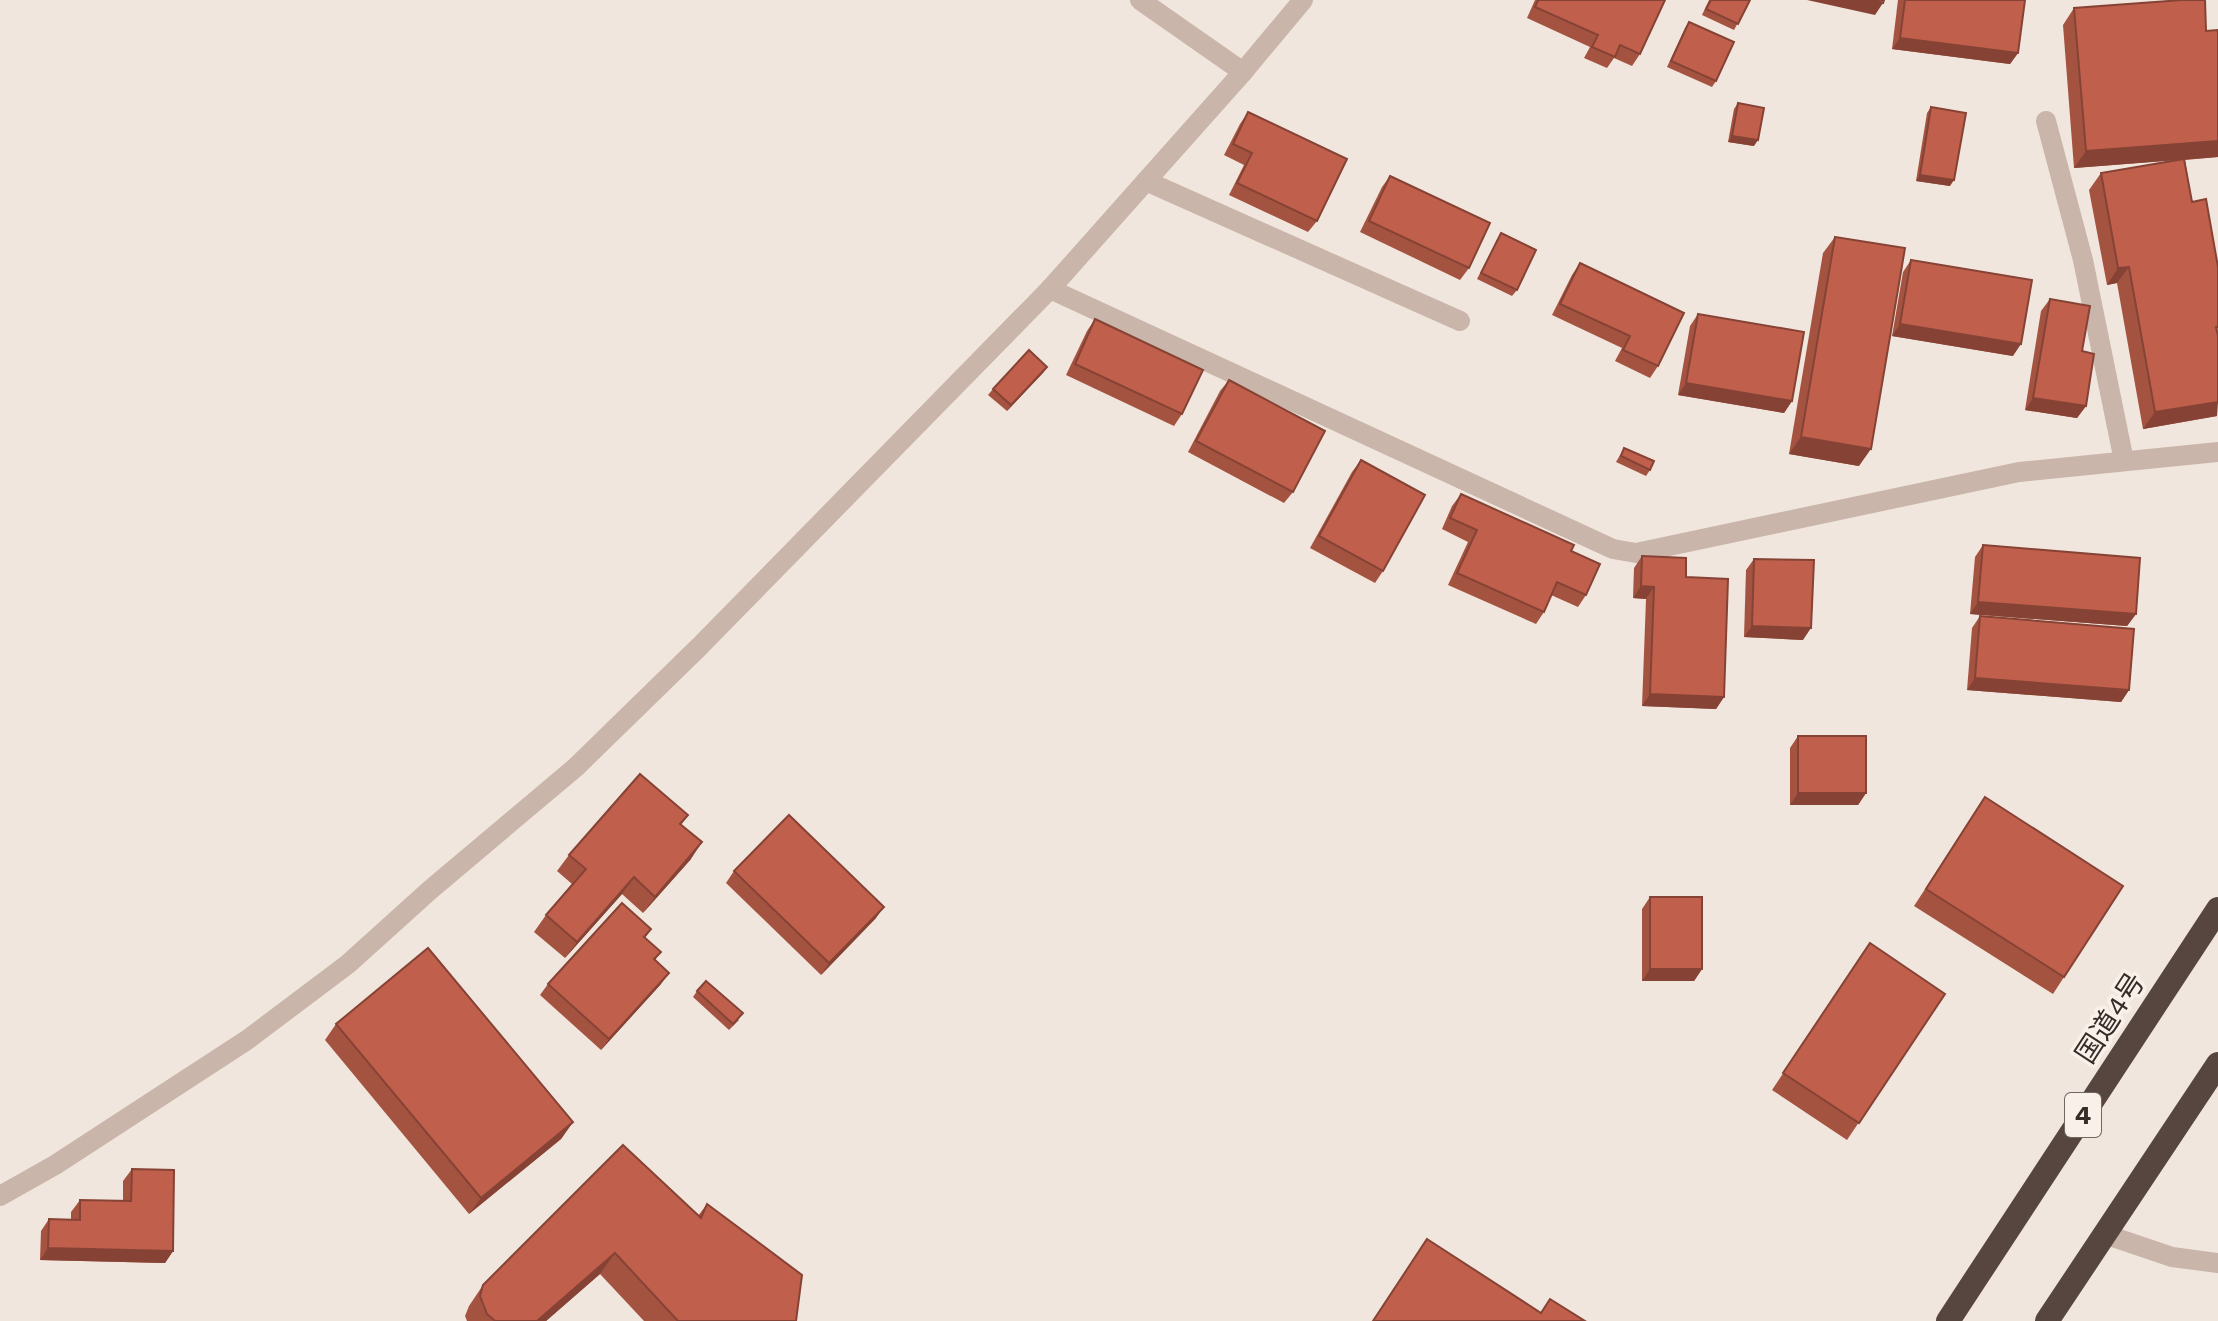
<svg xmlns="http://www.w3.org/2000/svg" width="2218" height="1321" viewBox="0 0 2218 1321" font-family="'Work Sans','Noto Sans JP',sans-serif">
<rect width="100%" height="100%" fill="#f1e6dd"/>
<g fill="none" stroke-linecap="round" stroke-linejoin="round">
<!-- minor -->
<g stroke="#c9b5a9" stroke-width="20">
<polyline points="1140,0 1243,72"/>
<polyline points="2046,121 2083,260 2124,461"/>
<polyline points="1146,181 1460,321"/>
<polyline points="1050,289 1613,549 1636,553 2019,472 2218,452"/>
<polyline points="0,1196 55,1165 247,1040 348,964 430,890 576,767 699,647 1050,289 1243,72 1303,0"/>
<polyline points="2104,1234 2172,1257 2218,1263"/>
</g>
<!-- highway -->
<g stroke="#574640" stroke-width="24">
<polyline points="1948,1321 2218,909"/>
<polyline points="2047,1321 2218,1064"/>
</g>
</g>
<!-- wall -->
<g fill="#a55341">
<polygon points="1535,0 1665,0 1640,54 1632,66 1614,58 1607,68 1584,58 1590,47 1527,18"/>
<polygon points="1709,0 1750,0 1734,30 1702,15"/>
<polygon points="1898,0 2025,0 2018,53 2010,64 1892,49"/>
<polygon points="2074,8 2206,31 2218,30 2218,157 2185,160 2192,202 2218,267 2217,416 2143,429 2117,283 2107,285 2089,190 2101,173 2176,160 2074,168 2063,25"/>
<polygon points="1689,22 1716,81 1712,87 1667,67 1685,28"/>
<polygon points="1738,103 1754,146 1728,142 1734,109"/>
<polygon points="1931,107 1950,186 1916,181 1927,113"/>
<polygon points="1248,112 1317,221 1308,232 1229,195 1244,165 1224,155 1240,124"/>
<polygon points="1390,176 1469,268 1460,280 1360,232 1382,187"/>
<polygon points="1501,233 1517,290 1512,296 1477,279"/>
<polygon points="1835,237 1859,466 1789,454 1823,253"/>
<polygon points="1911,260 2013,356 1892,336 1903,272"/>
<polygon points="1580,263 1658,366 1650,378 1615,361 1622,348 1552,315 1572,275"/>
<polygon points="2050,299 2082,351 2086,406 2077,418 2025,410 2041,311"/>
<polygon points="1698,314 1792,401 1784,413 1678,395 1690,326"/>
<polygon points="1095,319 1182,414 1174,426 1066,375 1087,331"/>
<polygon points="1047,367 1007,411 988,395 993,389"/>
<polygon points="1229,380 1293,492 1284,503 1188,452 1220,391"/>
<polygon points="1624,448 1650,470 1646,476 1616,462"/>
<polygon points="1361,460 1383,571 1375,583 1310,548 1352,472"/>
<polygon points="1461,494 1571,551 1586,595 1578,607 1551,595 1544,612 1536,624 1448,585 1468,542 1442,529 1452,506"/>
<polygon points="1983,545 2136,614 2127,626 1970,614 1975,557"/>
<polygon points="1642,556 1686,577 1724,697 1716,709 1642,706 1646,599 1633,598 1634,568"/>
<polygon points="1754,559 1803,640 1744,637 1746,570"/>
<polygon points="1980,616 2129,690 2121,702 1967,690 1972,628"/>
<polygon points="1798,736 1866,793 1858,805 1790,805 1790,748"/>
<polygon points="1985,797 2064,977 2053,994 1914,906"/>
<polygon points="688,815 681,825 691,859 643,913 622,894 565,958 534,932 546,915 572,884 557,871 569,855"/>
<polygon points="734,871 876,918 821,975 726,883"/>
<polygon points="1650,897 1702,969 1694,981 1642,981 1642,909"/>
<polygon points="651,929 645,938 661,952 655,960 661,984 601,1050 540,995 548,984"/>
<polygon points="1870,943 1945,994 1847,1140 1772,1090"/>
<polygon points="697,991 739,1020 729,1030 693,997"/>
<polygon points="336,1024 573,1122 561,1139 469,1214 325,1040"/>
<polygon points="132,1169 173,1251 165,1263 40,1260 41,1231 49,1219 71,1220 71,1212 80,1200 123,1201 123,1181"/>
<polygon points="707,1204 796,1321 644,1321 600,1274 546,1321 467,1321 465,1316 469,1306 483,1285 698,1216"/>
</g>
<!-- shaded-wall -->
<g fill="#864335">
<polygon points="1807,0 1868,0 1883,3 1875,15"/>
<polygon points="1900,38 2018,53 2010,64 1892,49"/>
<polygon points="1732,136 1758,140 1754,146 1728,142"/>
<polygon points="2218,141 2218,157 2074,168 2086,151"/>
<polygon points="1920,175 1954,180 1950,186 1916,181"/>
<polygon points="2129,267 2117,283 2107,285 2118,268"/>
<polygon points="1900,324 2021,344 2013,356 1892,336"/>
<polygon points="1047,367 1043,373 1007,411 1011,405"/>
<polygon points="1686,383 1792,401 1784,413 1678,395"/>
<polygon points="2033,398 2086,406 2077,418 2025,410"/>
<polygon points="2218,402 2217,416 2143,429 2155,412"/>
<polygon points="1801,437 1871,449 1859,466 1789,454"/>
<polygon points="1641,586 1654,587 1646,599 1633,598"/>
<polygon points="1978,602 2136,614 2127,626 1970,614"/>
<polygon points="1752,626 1811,628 1803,640 1744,637"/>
<polygon points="1975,678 2129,690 2121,702 1967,690"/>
<polygon points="1650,694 1724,697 1716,709 1642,706"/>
<polygon points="1798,793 1866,793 1858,805 1790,805"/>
<polygon points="702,842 691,859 643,913 655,897"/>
<polygon points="634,877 622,894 565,958 577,942"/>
<polygon points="884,907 876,918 821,975 829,963"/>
<polygon points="1650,969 1702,969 1694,981 1642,981"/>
<polygon points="669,973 661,984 601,1050 609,1039"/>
<polygon points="573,1122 561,1139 469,1214 481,1198"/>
<polygon points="48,1248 173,1251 165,1263 40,1260"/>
<polygon points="615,1253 600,1274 546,1321 537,1321"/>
</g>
<!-- building -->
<g fill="#c0604c" stroke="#864335" stroke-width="2">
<polygon points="1538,0 1665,0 1640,54 1620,45 1615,57 1592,47 1598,35 1535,7"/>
<polygon points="1711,0 1750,0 1738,24 1706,9"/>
<polygon points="1868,0 1884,0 1883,3"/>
<polygon points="1905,0 2025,0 2018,53 1900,38"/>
<polygon points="2182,0 2205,0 2206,31 2218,30 2218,141 2086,151 2074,8"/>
<polygon points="1689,22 1734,42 1716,81 1671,61"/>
<polygon points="1738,103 1764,108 1758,140 1732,136"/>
<polygon points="1931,107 1966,113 1954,180 1920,175"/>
<polygon points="1248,112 1347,159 1317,221 1237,183 1252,153 1233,144"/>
<polygon points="2184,159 2192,202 2206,199 2218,267 2218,327 2216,327 2218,336 2218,402 2155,412 2129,267 2118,268 2101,173"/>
<polygon points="1390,176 1490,223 1469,268 1369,221"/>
<polygon points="1501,233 1536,250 1517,290 1481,273"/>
<polygon points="1835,237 1905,248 1871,449 1801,437"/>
<polygon points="1911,260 2032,280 2021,344 1900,324"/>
<polygon points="1580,263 1684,313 1658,366 1623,350 1630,336 1560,304"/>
<polygon points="2050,299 2090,306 2082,351 2094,354 2086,406 2033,398"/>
<polygon points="1698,314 1804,332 1792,401 1686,383"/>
<polygon points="1095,319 1203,370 1182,414 1075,364"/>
<polygon points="1029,350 1047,367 1011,405 993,389"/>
<polygon points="1229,380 1325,431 1293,492 1196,441"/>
<polygon points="1624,448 1654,461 1650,470 1621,456"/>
<polygon points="1361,460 1425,495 1383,571 1319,536"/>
<polygon points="1461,494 1574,545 1571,551 1600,564 1586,595 1557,582 1544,612 1457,573 1477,530 1450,518"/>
<polygon points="1983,545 2140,558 2136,614 1978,602"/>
<polygon points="1642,556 1686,558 1686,577 1728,579 1724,697 1650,694 1654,587 1641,586"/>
<polygon points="1754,559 1814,560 1811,628 1752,626"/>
<polygon points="1980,616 2134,629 2129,690 1975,678"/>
<rect x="1798" y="736" width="68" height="57"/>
<polygon points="640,774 688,815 680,824 702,842 655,897 634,877 577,942 546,915 586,869 569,855"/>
<polygon points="1985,797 2123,886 2064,977 1926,889"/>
<polygon points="789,815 884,907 829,963 734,871"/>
<rect x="1650" y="897" width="52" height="72"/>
<polygon points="622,903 651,929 644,937 661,952 654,959 669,973 609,1039 548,984"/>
<polygon points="1870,943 1945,994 1859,1123 1783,1073"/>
<polygon points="428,948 573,1122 481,1198 336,1024"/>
<polygon points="706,981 743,1013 733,1024 697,991"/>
<polygon points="623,1145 701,1218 707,1204 802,1275 796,1321 678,1321 615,1253 537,1321 495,1321 487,1314 480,1296 483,1285"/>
<polygon points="132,1169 174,1170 173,1251 48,1248 49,1219 80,1220 80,1200 131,1201"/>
<polygon points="1427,1239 1541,1313 1550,1299 1585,1321 1373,1321"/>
</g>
<g text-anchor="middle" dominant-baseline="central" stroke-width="7" stroke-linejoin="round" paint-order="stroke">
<!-- shield labels -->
<rect fill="#f9f1e9" stroke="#706763" stroke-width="2" x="2065" y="1093" width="36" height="44" rx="6"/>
<g font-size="26" font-weight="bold" fill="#362c29">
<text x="2083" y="1115">4</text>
</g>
<!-- street labels -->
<g font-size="28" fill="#362c29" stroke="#f9f1e9">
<text transform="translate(2110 1018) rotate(-57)">国道4号</text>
</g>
</g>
</svg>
